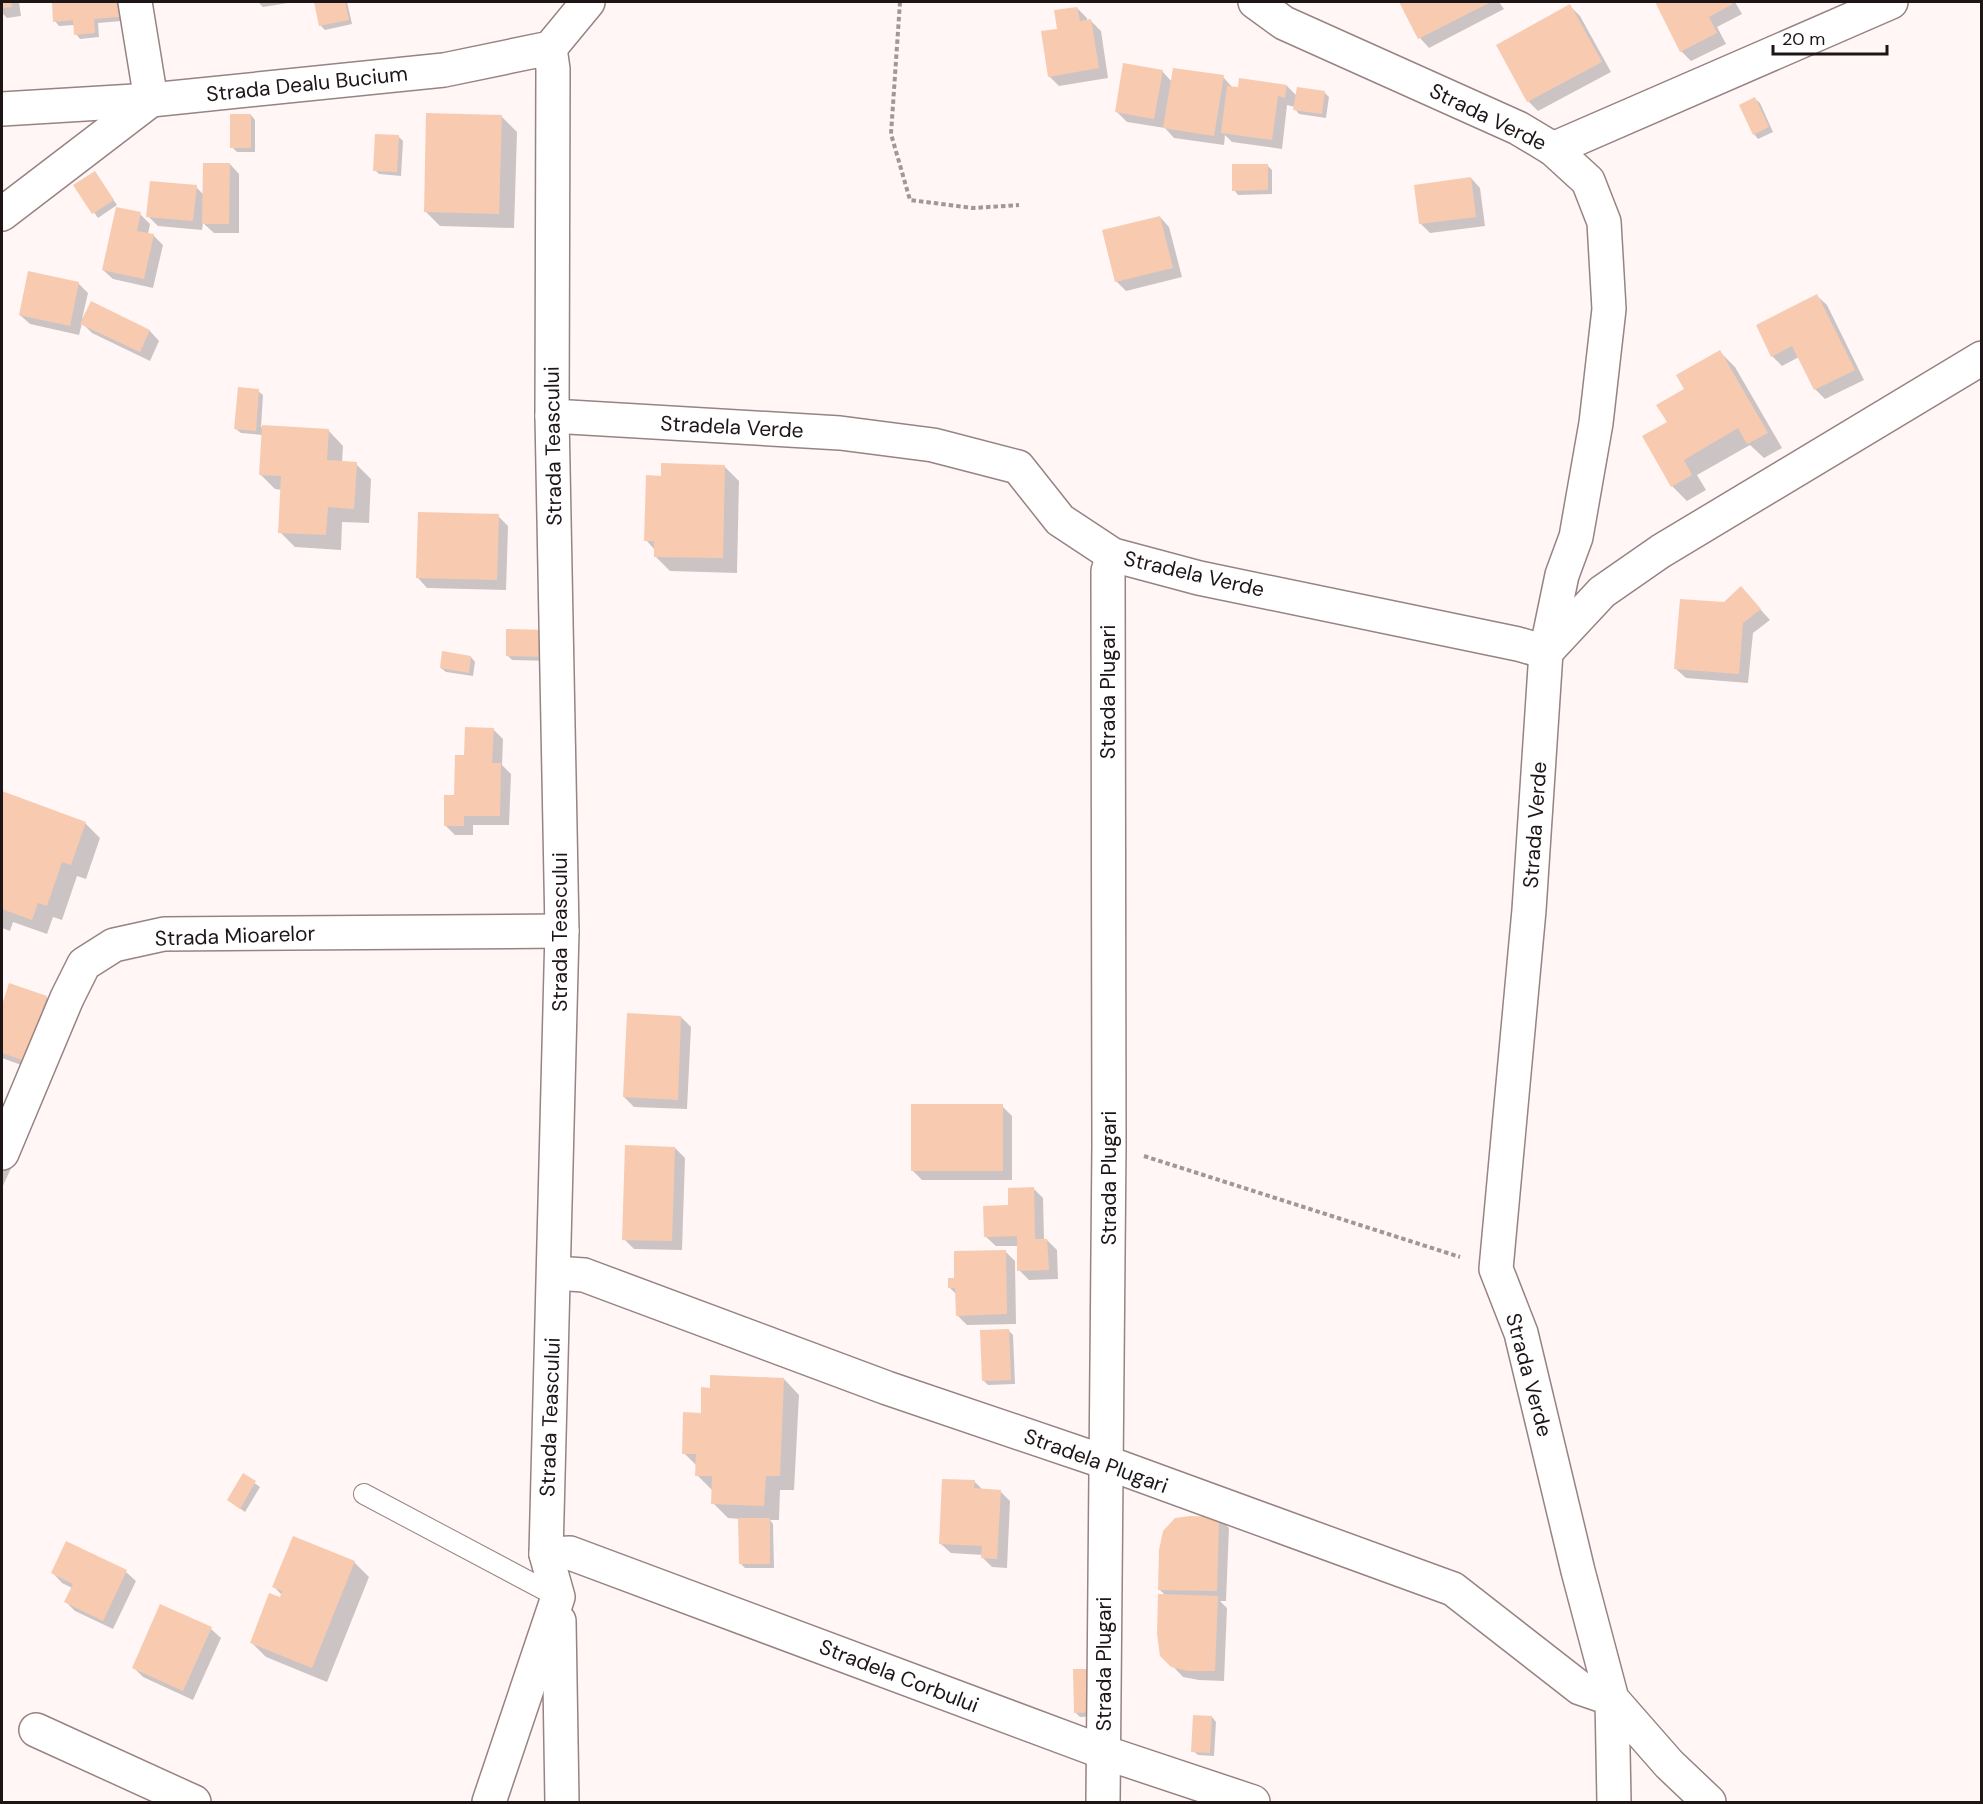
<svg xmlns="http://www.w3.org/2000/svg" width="1983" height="1804" viewBox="0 0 1983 1804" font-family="'DM Sans',sans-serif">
<rect width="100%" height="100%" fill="#fff6f5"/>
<!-- shadow -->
<g fill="#0003">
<polygon points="2,2 19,2 21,16 7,18 2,13"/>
<polygon points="53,2 132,2 134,20 98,23 99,37 80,39 76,34 75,25 59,26 55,21"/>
<polygon points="258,2 294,2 263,7"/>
<polygon points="321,2 347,2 352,24 325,30 320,25 315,3"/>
<polygon points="1401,2 1499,2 1504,9 1429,48 1420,38"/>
<polygon points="1657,2 1735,2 1742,14 1717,27 1726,44 1691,61 1681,51"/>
<polygon points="1570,6 1580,16 1611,72 1538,111 1528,101 1498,46"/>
<polygon points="1077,8 1087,18 1087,21 1091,21 1101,31 1108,78 1059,86 1049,76 1058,30"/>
<polygon points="1162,71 1172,82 1223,77 1233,88 1287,86 1297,96 1325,93 1329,97 1326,118 1299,114 1295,109 1295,107 1287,105 1282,149 1232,142 1225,135 1224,145 1174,138 1165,128 1127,122 1117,112"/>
<polygon points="1755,99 1760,103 1773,132 1758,139 1754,134"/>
<polygon points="251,115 255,120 255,152 237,152 232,147"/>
<polygon points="502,117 517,132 514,228 440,226 425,211"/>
<polygon points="398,136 403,141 401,176 379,174 375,170"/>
<polygon points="230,164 239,174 239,233 214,233 203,223 202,230 158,226 148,216 196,187 204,195"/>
<polygon points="1267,165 1272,170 1272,194 1238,195 1234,190"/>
<polygon points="95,173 117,205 98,218 75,185"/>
<polygon points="1471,178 1480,188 1485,226 1430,233 1420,223"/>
<polygon points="140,214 150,224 148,234 153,235 163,245 153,288 113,279 103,270"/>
<polygon points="1160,217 1169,227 1182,277 1126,291 1116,281"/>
<polygon points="78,283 88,293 82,319 91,303 150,331 159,341 150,361 92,333 82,323 79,335 30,324 20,315"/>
<polygon points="1817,296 1827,305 1864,380 1825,399 1815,389 1799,357 1782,366 1772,356"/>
<polygon points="1720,352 1735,367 1782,448 1764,458 1750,445 1697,475 1706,490 1687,501 1672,486 1669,423 1686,390"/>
<polygon points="258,391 263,395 261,427 328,430 343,446 342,463 356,464 371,479 369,523 342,522 341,550 295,547 280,532 282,490 275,489 260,474 263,435 241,433 236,429"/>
<polygon points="724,466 739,481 737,573 670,571 655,556 655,550 646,540 662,477"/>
<polygon points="498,516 508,526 506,590 427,588 418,578"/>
<polygon points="1750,598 1770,620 1753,633 1748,683 1686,678 1676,669"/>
<polygon points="552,636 551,661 512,660 508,656"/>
<polygon points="471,657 475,662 473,676 446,672 441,668"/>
<polygon points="493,729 503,739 502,765 511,774 509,825 473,825 473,835 455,835 445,825 456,796 465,757"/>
<polygon points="2,793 85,823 100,838 86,879 77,876 62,920 53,917 47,934 13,922 10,931 2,928"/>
<polygon points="10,985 46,997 56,1007 35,1070 2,1058 2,1009"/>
<polygon points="681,1017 691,1027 687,1109 634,1107 624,1097"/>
<polygon points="1002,1106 1012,1116 1012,1180 922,1180 912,1170"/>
<polygon points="675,1148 685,1158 682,1250 634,1249 624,1239"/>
<polygon points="2,1152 13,1164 2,1188"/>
<polygon points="1033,1188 1043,1198 1044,1240 1047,1240 1057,1250 1058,1279 1029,1280 1019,1270 1018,1246 996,1246 986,1237 1010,1207"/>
<polygon points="1005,1251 1015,1261 1016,1324 967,1325 957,1315 956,1294 950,1288 955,1280"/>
<polygon points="1008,1330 1013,1335 1015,1384 988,1385 983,1380"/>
<polygon points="784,1379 799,1395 794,1490 780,1490 779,1520 770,1520 773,1524 774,1568 745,1568 740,1563 740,1519 728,1518 713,1503 712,1490 697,1475 697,1466 684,1453 712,1389"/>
<polygon points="243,1475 260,1487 245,1512 228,1500"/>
<polygon points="974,1481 983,1490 1000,1491 1010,1501 1007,1568 992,1567 982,1557 983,1555 951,1553 941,1544"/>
<polygon points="1219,1518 1229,1528 1226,1601 1220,1601 1227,1608 1224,1681 1199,1680 1183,1677 1162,1655 1166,1596 1159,1589"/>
<polygon points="67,1543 126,1572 136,1581 113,1629 75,1611 66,1602 72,1588 62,1583 53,1573"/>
<polygon points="354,1562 369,1577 327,1682 266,1657 251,1642 281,1599 282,1595 274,1587"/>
<polygon points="211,1629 221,1638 193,1700 143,1677 133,1667"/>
<polygon points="1075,1671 1101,1716 1080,1717 1075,1712"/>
<polygon points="1212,1717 1216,1722 1214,1756 1198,1755 1193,1751"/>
</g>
<!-- building -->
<g fill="#f8cbb1">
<polygon points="2,2 11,2 12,7 2,8"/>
<polygon points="52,2 129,2 130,16 94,19 95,33 74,35 73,20 53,22"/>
<polygon points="314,2 345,2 349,20 319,26"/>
<polygon points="1399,2 1491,2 1418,39"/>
<polygon points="1655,2 1731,2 1733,4 1709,17 1717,33 1680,52"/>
<polygon points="1570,4 1602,62 1527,102 1496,45"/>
<polygon points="1077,7 1080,21 1091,19 1099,68 1048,77 1041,31 1057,29 1054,10"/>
<polygon points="1123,63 1163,70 1154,119 1115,112"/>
<polygon points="1173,68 1224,75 1214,136 1163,128"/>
<polygon points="1239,78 1287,85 1285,98 1278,96 1272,140 1221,133 1227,86 1238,87"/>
<polygon points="1297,87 1325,91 1322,114 1293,110"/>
<polygon points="1755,97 1769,127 1753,135 1739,105"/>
<polygon points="426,113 502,115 499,214 424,212"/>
<rect x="230" y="114" width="21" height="34"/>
<polygon points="375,134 399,135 397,172 373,171"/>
<polygon points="203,163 230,163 229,224 202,224"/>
<polygon points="1232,164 1268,164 1268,190 1232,191"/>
<polygon points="95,171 114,200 92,214 73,185"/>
<polygon points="1471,177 1476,217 1419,224 1414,185"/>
<polygon points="150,181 197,185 193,221 146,217"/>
<polygon points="116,207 141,212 137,231 154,234 144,279 102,270"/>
<polygon points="1160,216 1173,268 1115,282 1102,230"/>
<polygon points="28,271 79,282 70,326 19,315"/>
<polygon points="1817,294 1855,370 1814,390 1792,346 1771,357 1756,325"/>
<polygon points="91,301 150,330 140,352 80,324"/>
<polygon points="1720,350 1768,433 1747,444 1738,428 1684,460 1692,475 1671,487 1642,436 1667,422 1656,405 1684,389 1676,375"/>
<polygon points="238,387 259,389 256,431 234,429"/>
<polygon points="262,425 329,429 327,460 357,462 354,509 328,507 326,535 278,533 281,476 259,475"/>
<polygon points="661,463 725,465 723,558 654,557 654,541 644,541 646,475 661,476"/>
<polygon points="418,512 499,514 497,580 416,578"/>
<polygon points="1741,586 1761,609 1743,623 1739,674 1674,669 1680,599 1724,602"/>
<polygon points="506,629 548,630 547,657 506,656"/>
<polygon points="442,651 471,656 469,673 440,668"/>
<polygon points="465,727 494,728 492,763 501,763 500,816 464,816 464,826 444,826 444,795 454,795 455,755 464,755"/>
<polygon points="2,791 86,822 71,865 62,862 47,906 38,903 32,920 2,909"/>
<polygon points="9,983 47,996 25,1061 2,1053 2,1005"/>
<polygon points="627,1013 681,1016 678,1100 623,1097"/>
<rect x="911" y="1104" width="92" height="67"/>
<polygon points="625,1145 675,1147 672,1241 622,1240"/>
<polygon points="1034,1187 1035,1239 1047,1239 1049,1270 1017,1271 1017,1236 984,1237 983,1206 1008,1205 1008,1188"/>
<polygon points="1006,1250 1007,1314 956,1316 955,1288 948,1288 948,1278 954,1278 954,1251"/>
<polygon points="1009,1329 1011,1380 982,1381 980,1330"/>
<polygon points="710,1375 784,1378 780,1476 766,1476 764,1506 711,1504 712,1476 695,1476 696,1454 682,1454 683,1412 701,1413 701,1387 710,1388"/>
<polygon points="243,1473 256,1481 240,1509 227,1500"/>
<polygon points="942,1479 975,1480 974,1488 1001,1490 997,1559 981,1558 982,1546 939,1544"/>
<polygon points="1190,1516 1219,1517 1217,1591 1158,1590 1159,1550 1163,1531 1175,1518"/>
<polygon points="738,1518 770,1518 770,1564 739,1564"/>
<polygon points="293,1536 355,1561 312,1668 250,1643 269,1593 280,1597 282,1591 272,1587"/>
<polygon points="66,1541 127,1570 103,1621 64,1602 73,1584 51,1573"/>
<polygon points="1158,1594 1218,1596 1215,1671 1188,1671 1171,1667 1160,1656 1157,1634"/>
<polygon points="160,1604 212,1627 183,1691 132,1668"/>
<polygon points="1073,1669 1096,1669 1097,1712 1074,1713"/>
<polygon points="1193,1715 1212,1716 1210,1753 1191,1752"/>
</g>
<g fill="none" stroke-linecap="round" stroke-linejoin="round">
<defs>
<polyline id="lane" points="364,1494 558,1597"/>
<g id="street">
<polyline points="1255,2 1284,23 1518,128 1553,149 1588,181 1604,222 1609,309 1596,423 1576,537 1562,575 1546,652 1529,910 1496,1269 1521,1333 1578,1571 1612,1699 1669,1764 1709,1802"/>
<polyline points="2,109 151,100 444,70 550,48 588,2"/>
<polyline points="1553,149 1891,2"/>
<polyline points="2,214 151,100 135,2"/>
<polyline points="552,416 840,433 933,445 1018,467 1060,520 1113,555 1199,578 1518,644 1546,652 1602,592 1661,551 1982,358"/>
<polyline points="2,1153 67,998 84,964 114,945 164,934 562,931"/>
<polyline points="555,1273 584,1275 887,1388 1105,1462 1453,1589 1580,1688 1612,1699 1614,1802"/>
<polyline points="546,1554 570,1553 1103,1752 1253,1802"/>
<polyline points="559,1621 562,1802"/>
<polyline points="36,1730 194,1802"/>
<polyline points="489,1802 558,1597 546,1554 562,931 552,416 553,69 550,48"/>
<polyline points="1103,1802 1109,1145 1108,571 1113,555"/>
</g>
</defs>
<!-- lane casing -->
<use href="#lane" stroke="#978382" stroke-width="22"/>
<!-- street casing -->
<use href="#street" stroke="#978382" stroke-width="36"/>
<!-- path -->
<g stroke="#a09796" stroke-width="4" stroke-dasharray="4.5 3" stroke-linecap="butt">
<polyline points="900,2 891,134 910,200 973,208 1019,205"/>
<polyline points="1144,1156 1460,1257"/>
</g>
<!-- lane -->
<use href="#lane" stroke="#fff" stroke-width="20"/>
<!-- street -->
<use href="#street" stroke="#fff" stroke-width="33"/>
</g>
<g text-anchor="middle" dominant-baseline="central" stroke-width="4.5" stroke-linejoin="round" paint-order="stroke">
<!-- street labels -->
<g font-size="21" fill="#1e1616" stroke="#fff">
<text transform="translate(307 84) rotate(-6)">Strada Dealu Bucium</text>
<text transform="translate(1488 117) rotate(26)">Strada Verde</text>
<text transform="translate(732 427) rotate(3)">Stradela Verde</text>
<text transform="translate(553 446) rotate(-91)">Strada Teascului</text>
<text transform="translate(1194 574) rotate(13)">Stradela Verde</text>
<text transform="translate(1108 692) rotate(-90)">Strada Plugari</text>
<text transform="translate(1535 825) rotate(-86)">Strada Verde</text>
<text transform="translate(560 932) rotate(-90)">Strada Teascului</text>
<text transform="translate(235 936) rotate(-2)">Strada Mioarelor</text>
<text transform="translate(1109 1178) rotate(-90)">Strada Plugari</text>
<text transform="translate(1529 1375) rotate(75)">Strada Verde</text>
<text transform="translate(550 1417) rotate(-88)">Strada Teascului</text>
<text transform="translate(1096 1461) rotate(20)">Stradela Plugari</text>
<text transform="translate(1104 1664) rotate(-90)">Strada Plugari</text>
<text transform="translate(899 1676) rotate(21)">Stradela Corbului</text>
</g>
</g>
<!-- border -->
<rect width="1983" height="1804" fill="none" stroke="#1e1616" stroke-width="6"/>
<!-- scale -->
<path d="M1773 45v9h114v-9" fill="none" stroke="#1e1616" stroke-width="3"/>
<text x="1782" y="45" font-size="18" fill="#1e1616" stroke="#ffffff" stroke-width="4.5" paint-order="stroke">20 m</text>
</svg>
